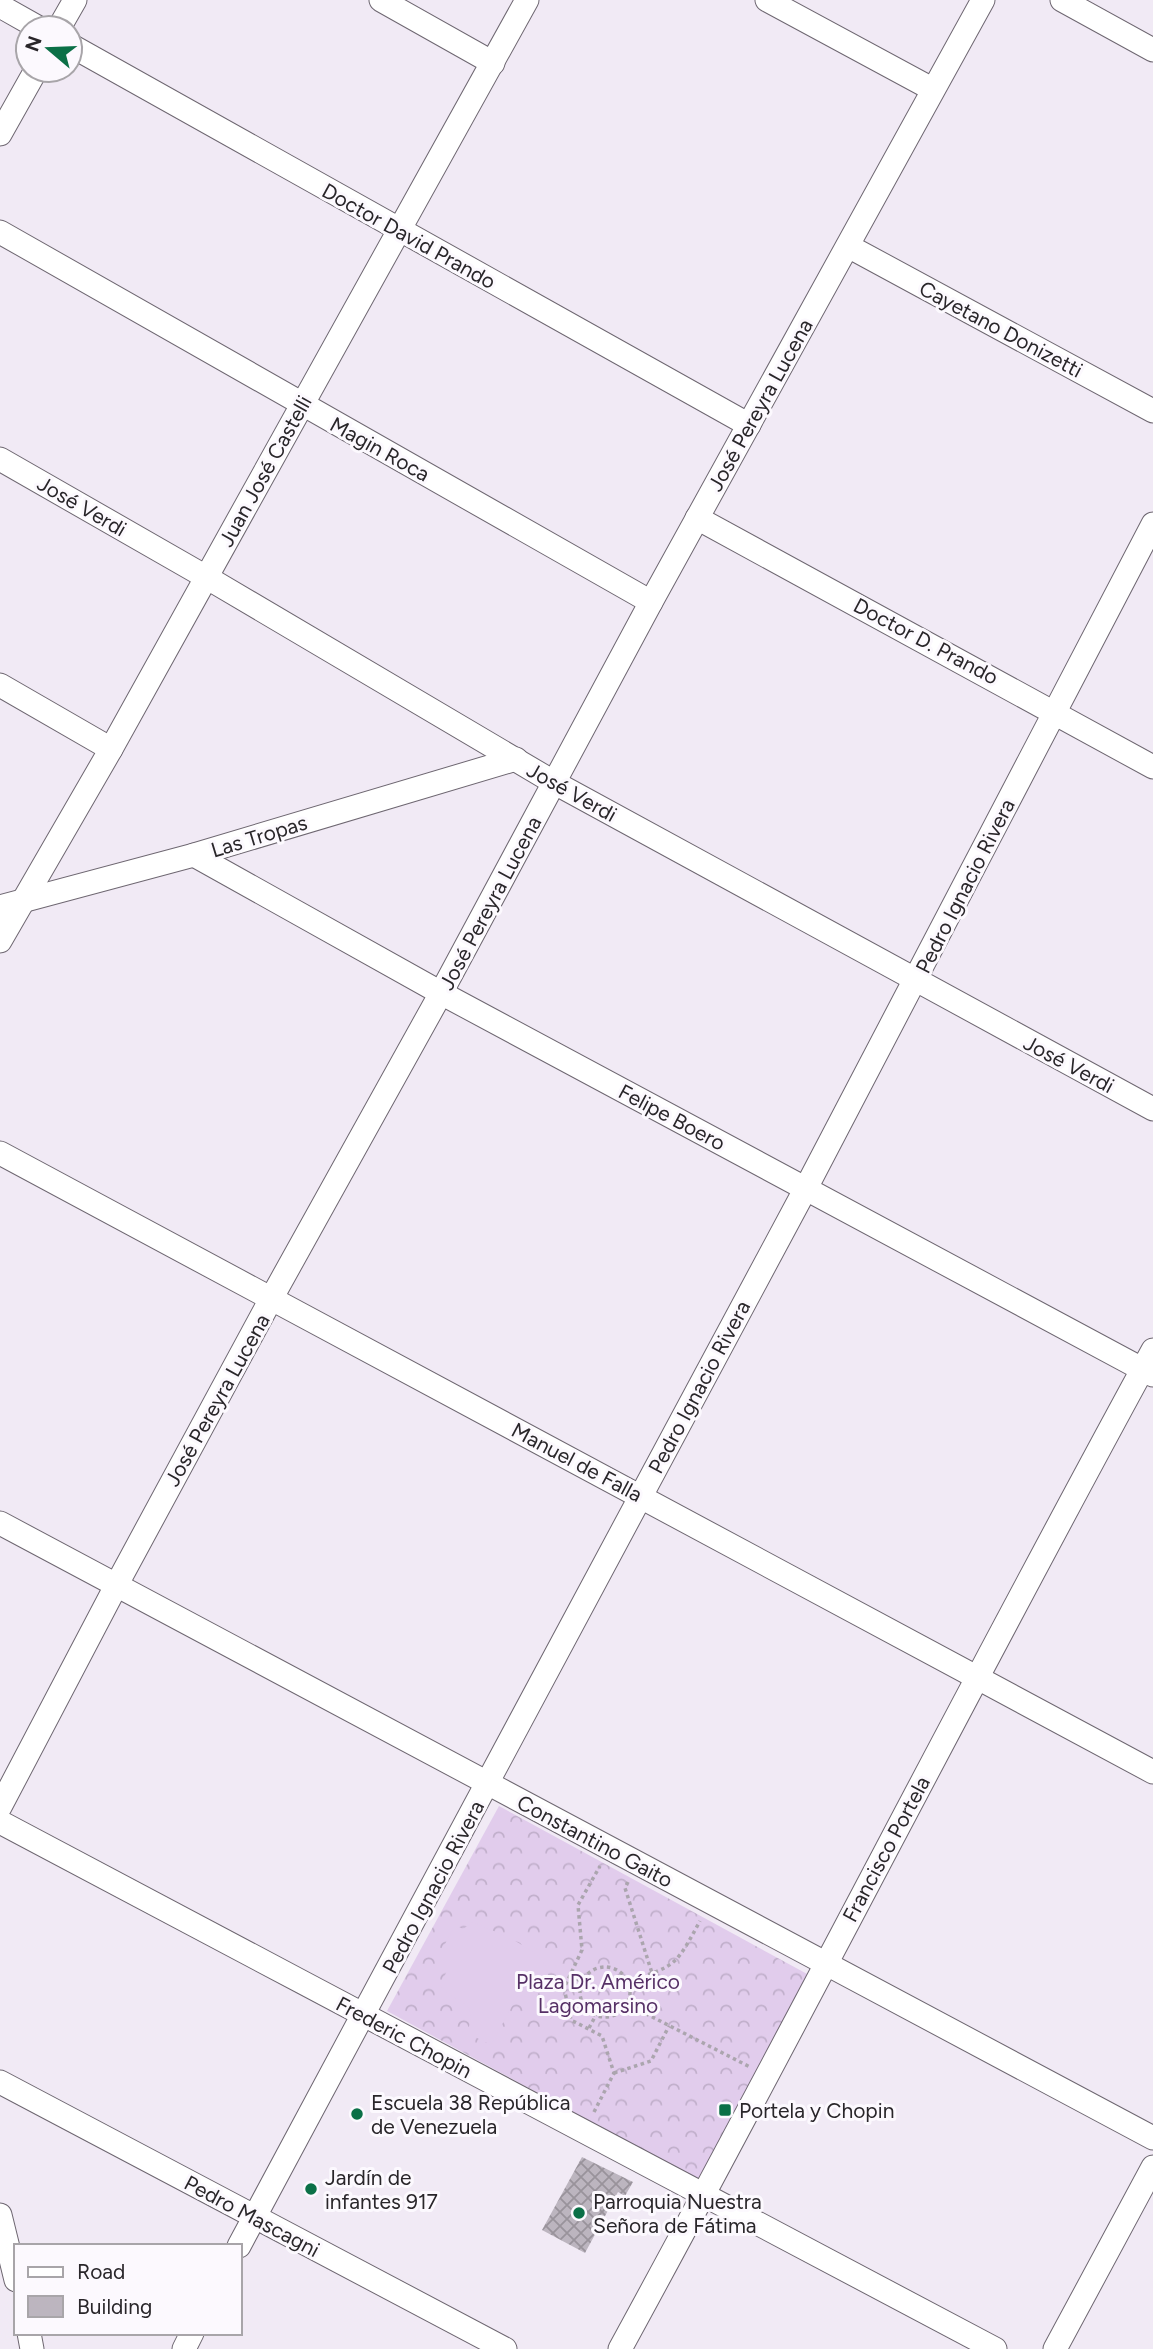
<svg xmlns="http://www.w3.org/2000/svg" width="1153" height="2349" viewBox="0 0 1153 2349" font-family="Figtree,sans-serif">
<defs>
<pattern id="forest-crowns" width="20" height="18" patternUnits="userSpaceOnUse" patternTransform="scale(1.75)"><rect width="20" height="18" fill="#e1ccec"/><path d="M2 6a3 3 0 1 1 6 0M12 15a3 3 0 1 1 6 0" fill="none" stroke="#c1afcb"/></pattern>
<pattern id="building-cross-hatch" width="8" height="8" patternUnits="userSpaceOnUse" patternTransform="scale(1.75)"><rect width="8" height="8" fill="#bcb5bf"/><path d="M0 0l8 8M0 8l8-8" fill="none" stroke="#99939b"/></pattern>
</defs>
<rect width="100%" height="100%" fill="#f1eaf5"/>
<!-- forest -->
<polygon fill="url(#forest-crowns)" points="499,1806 809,1975 698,2180 387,2011"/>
<!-- pitch -->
<path fill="#e1ccec" d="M 473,1922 C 494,1932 568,1956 543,1989 C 536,1998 528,1997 518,1995 L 491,2045 L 467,2033 C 480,1997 454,2005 440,1985 L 455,1955 L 454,1951 L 444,1946 L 455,1925 L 463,1929 Z"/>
<!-- building -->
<polygon fill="url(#building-cross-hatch)" points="582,2157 633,2182 625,2196 618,2192 585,2253 542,2230"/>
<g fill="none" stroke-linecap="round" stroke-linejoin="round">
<defs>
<g id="minor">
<polyline points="381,0 493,63"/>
<polyline points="767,0 932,89"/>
<polyline points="1062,0 1153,50"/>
<polyline points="0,6 39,28"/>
<polyline points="59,28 75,0"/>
<polyline points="70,45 749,425"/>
<polyline points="0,134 36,70"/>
<polyline points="0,232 651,602"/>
<polyline points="848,246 1153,411"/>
<polyline points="0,459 206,577 555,783 1153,1109"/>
<polyline points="697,518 1153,767"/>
<polyline points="0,685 111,749"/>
<polyline points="194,855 441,993 1153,1375"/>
<polyline points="0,907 194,855 516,759"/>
<polyline points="0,941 111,749 527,0"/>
<polyline points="0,1153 1153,1772"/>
<polyline points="0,1523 1153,2138"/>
<polyline points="0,1807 117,1584 271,1299 441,993 651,602 983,0"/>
<path d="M 0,1822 C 331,1999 665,2171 995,2349"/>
<polyline points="0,2082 505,2349"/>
<polyline points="0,2215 16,2280"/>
<polyline points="239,2246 806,1188 1153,524"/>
<polyline points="29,2333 32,2349"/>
<polyline points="184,2349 192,2333"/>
<path d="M 620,2349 C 801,2018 972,1681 1153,1350"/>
<polyline points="1055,2349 1153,2167"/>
</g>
</defs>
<!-- minor casing -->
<use href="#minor" stroke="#6e6771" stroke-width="25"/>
<!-- path -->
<g stroke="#aba5ae" stroke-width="3.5" stroke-dasharray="3.5 3.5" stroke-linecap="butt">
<polyline points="628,1882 625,1888 652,1973"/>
<circle cx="605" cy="1992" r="25"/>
<polyline points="570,1976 583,1982"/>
<path d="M 628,1981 C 677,1966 676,1965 700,1921"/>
<polyline points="627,2004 750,2067"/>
<polyline points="589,2028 596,2015"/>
<polyline points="614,2073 651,2061 669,2026"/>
<polyline points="594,2112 614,2073 602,2036 571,2020 564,1988 582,1950 578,1905 600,1866"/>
</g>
<!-- minor -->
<use href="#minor" stroke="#fff" stroke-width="23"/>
</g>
<!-- markers -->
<g fill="#0b7047" stroke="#fcf9fe" stroke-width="2.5">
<rect x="718" y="2103" width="14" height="14" rx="3.5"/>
<circle cx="357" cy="2114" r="7"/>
<circle cx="311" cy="2189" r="7"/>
<circle cx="579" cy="2213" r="7"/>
</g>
<g text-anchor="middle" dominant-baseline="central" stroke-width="6" stroke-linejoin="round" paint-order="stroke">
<!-- street labels -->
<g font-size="21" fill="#29262a" stroke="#fcf9fe">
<text transform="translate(409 236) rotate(29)">Doctor David Prando</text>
<text transform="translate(1001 329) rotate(28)">Cayetano Donizetti</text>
<text transform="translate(760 405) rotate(-61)">José Pereyra Lucena</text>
<text transform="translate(380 449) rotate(29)">Magin Roca</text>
<text transform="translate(265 471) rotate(-61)">Juan José Castelli</text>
<text transform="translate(82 506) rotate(30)">José Verdi</text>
<text transform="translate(926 641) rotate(28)">Doctor D. Prando</text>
<text transform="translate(572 792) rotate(29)">José Verdi</text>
<text transform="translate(259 836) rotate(-17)">Las Tropas</text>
<text transform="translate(965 886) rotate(-63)">Pedro Ignacio Rivera</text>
<text transform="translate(490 903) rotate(-62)">José Pereyra Lucena</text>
<text transform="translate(1069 1064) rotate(28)">José Verdi</text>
<text transform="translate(672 1117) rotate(28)">Felipe Boero</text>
<text transform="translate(699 1387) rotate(-62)">Pedro Ignacio Rivera</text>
<text transform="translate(217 1400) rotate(-61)">José Pereyra Lucena</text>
<text transform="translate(577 1462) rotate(28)">Manuel de Falla</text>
<text transform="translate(595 1841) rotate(28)">Constantino Gaito</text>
<text transform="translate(886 1849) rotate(-62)">Francisco Portela</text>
<text transform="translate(433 1887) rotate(-62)">Pedro Ignacio Rivera</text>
<text transform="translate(404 2037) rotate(28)">Frederic Chopin</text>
<text transform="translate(252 2216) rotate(28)">Pedro Mascagni</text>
</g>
<!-- park labels -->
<g font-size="21" fill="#563066" stroke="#fcf9fe">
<text x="598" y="1981">Plaza Dr. Américo<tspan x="598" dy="24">Lagomarsino</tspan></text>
</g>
<!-- poi labels -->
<g font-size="21" fill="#29262a" stroke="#fcf9fe" text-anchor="start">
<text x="371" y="2102">Escuela 38 República<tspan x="371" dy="24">de Venezuela</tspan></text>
<text x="739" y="2110">Portela y Chopin</text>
<text x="325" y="2177">Jardín de<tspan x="325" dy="24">infantes 917</tspan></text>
<text x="593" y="2201">Parroquia Nuestra<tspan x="593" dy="24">Señora de Fátima</tspan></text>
</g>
</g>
<!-- legend -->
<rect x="14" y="2244" width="228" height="91" fill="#fcf9fe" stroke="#a8a5a9" stroke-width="2"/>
<rect x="28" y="2267" width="35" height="10" fill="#ffffff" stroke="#a8a5a9" stroke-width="2"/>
<text x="77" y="2279" font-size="21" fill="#29262a">Road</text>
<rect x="28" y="2296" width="35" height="21" fill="#bcb5bf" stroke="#a8a5a9" stroke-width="2"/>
<text x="77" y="2314" font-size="21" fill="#29262a">Building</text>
<!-- north arrow -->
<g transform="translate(49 49) rotate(289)"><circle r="33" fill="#fcf9fe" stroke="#a8a5a9" stroke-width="2"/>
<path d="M0-5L12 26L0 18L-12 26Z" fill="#0b7047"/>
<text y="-10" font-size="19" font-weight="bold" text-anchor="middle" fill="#29262a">N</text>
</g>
</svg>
